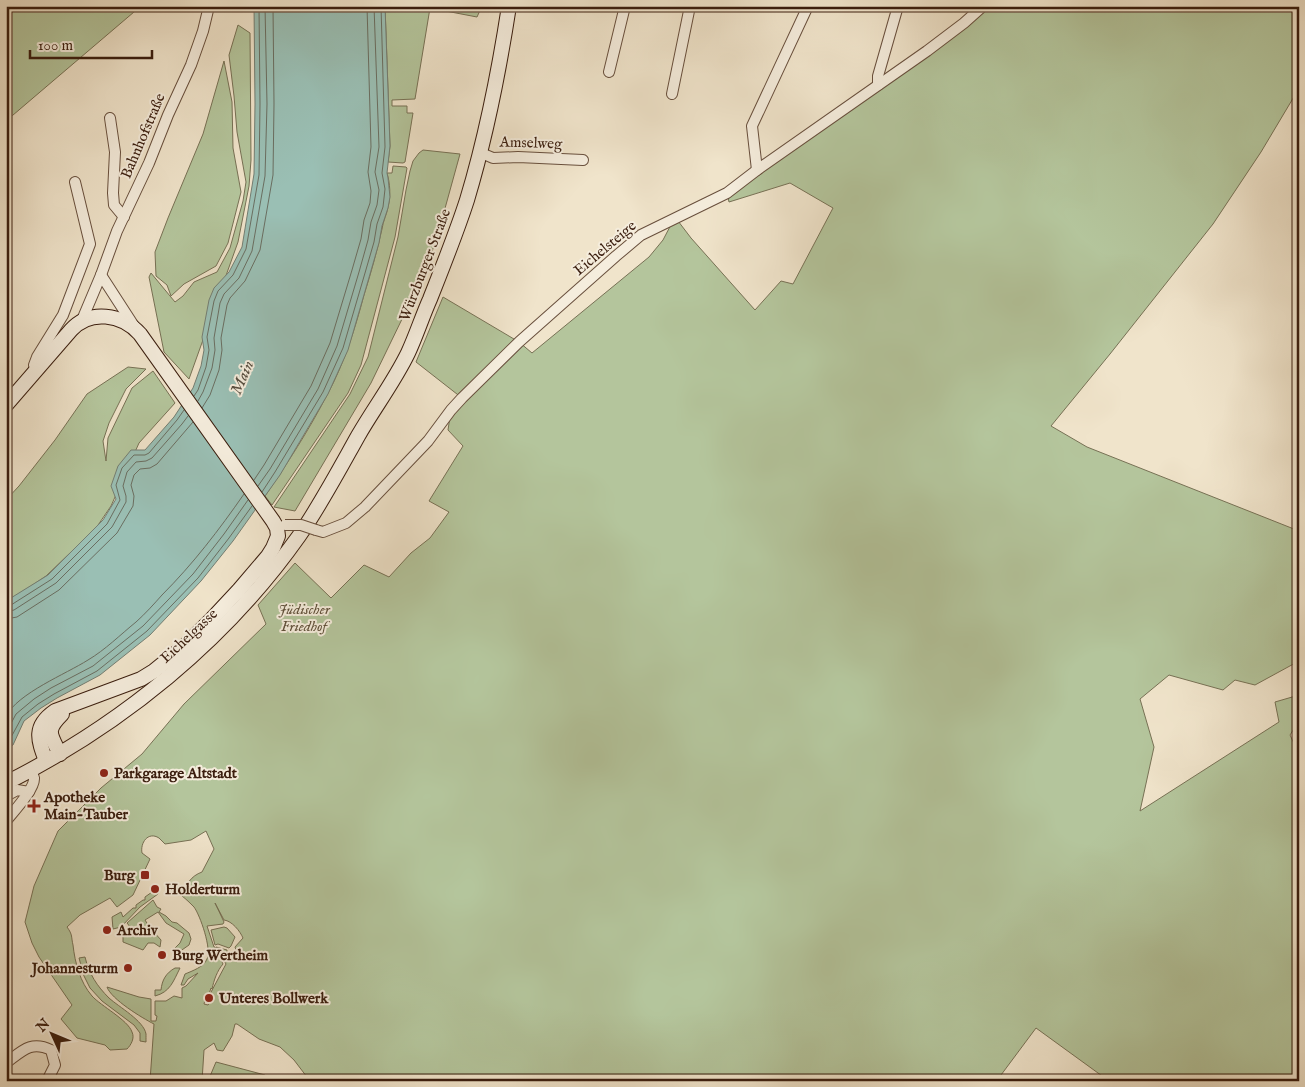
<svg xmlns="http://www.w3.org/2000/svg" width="1305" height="1087" viewBox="0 0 1305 1087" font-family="'IM FELL English',serif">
<rect width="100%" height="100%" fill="#f0e4cb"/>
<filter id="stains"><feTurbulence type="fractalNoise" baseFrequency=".004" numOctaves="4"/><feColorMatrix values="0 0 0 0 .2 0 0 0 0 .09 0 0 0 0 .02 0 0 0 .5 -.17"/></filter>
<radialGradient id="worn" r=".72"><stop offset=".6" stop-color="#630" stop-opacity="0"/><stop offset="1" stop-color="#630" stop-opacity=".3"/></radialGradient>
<!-- green -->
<g fill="#b4c59c" stroke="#777155" fill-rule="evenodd">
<polygon points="6,6 141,6 6,121"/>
<polygon points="385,6 482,6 477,17 430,8 415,99 392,100 392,106 407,106 407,113 413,113 405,162 403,163 388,162 390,146"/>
<path d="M 976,6 L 1299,6 L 1299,84 L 1295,95 L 1261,152 L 1213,224 L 1110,354 L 1051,426 L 1087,447 L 1299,531 L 1299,661 L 1255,685 L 1235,680 L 1223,690 L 1169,675 L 1140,699 L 1154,747 L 1140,811 L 1279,722 L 1275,702 L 1299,695 L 1299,721 L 1290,735 L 1299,754 L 1299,1081 L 1109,1081 L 1036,1028 L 1001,1075 L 1004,1081 L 310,1081 L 294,1060 L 280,1047 L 259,1039 L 237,1024 L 235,1024 L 232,1036 L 223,1051 L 217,1050 L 214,1043 L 204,1050 L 202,1081 L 150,1081 L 154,1024 C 142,1018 111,999 107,987 L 139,997 L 151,999 L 151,1021 L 156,1021 L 157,1016 L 155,1015 L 155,1001 L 166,1001 L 174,996 L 182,998 L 182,988 L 186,986 L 198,973 L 188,979 L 184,985 L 181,985 L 185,974 C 192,971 204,967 207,959 C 212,949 200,915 194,907 C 190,903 186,899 182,896 C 186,884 191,876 202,872 L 214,849 L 206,831 L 191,840 L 165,844 C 163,842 161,840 159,838 C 148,831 140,843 142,853 L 150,859 L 133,895 L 117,907 L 110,898 L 80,915 L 67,927 C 73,935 71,937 73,945 C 75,963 80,982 92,996 C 101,1006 128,1020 132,1032 C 135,1038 131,1045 127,1049 L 110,1050 L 105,1045 L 77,1038 L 61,1019 L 72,1005 L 39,957 L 32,943 L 25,922 L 34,886 L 58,831 L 101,788 L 142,754 L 184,704 L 266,624 L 258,605 L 295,563 L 331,598 L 364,565 L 389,577 L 411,553 L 430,538 L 449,512 L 429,501 L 463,446 L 448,430 L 451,410 L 462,398 L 416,362 L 443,297 L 519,342 L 532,353 L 649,257 L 663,240 L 675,217 L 691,238 L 755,310 L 781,281 L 793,284 L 833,208 L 790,183 L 729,202 L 727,193 L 927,51 ZM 215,903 L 224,920 C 232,921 240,931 243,938 L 235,947 L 236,950 L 231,959 L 227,956 L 227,950 L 216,947 L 226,964 L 210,994 L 213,998 L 208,1005 L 204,1004 L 206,996 L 209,994 L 211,988 L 212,989 C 214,980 217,971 223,964 L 215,947 L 214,947 L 207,926 L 223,924 L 224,922 Z"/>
<polygon points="238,25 250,33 251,160 249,186 238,242 189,379 164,352 149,277 151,273 175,302 183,296 194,282 217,272 230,248 243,201 246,182 237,132 234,96 229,55"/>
<polygon points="224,61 232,102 233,148 241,192 228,243 216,266 184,284 171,296 167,285 156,276 155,252 168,218 203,134"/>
<polygon points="423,150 460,154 436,241 420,282 371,383 295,511 274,507 350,394 368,357 398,237 406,190 410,171 413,161 419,153"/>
<path d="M 393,166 L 406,167 L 407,168 L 395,237 L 361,365 L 348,393 L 272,505 L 265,496 C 287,464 309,430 327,395 C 344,364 355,329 364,295 C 371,273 377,251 382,229 C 383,221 387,214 388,207 C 391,196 390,183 387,173 L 392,173 Z"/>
<polygon points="128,367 146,369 126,389 109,423 103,441 106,461 108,438 132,388 153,371 175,403 139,443 111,506 96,528 46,576 6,603 6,500 19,486 55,440 87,394"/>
<polygon points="152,892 156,893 158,892 158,894 140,907 121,927 113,929 112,917 121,912 123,917 133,908 136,908 136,905 143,900 145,900 145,897"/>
<polygon points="153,900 157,907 161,909 159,912 166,916 172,922 177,923 189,933 191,939 189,945 179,952 175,948 180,943 184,934 166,923 158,912 145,920 150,928 147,929 147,932 150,933 152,930 161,940 160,947 154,943 148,943 143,950 123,942 123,935 131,928 127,923"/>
<polygon points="224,927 227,928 235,937 231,946 229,948 218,944 215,945 211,930"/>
<path d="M 85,957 C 89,974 97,986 109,998 C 119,1007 144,1021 146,1034 C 146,1036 146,1039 146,1042 L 140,1041 L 140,1033 L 134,1025 L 102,1001 L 90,988 L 84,976 L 79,958 Z"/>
<path d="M 175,968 L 180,968 C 173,982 170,992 155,996 L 155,990 L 161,990 C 162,980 166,973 175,968 Z"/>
<polygon points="216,1062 265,1075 264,1081 208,1081"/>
</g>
<!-- water -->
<polygon fill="#9abfb4" stroke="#747e72" points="254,6 385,6 390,146 387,173 388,178 390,197 388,208 382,226 379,243 348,350 328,394 280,475 233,541 201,581 150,635 100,675 57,698 41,708 24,721 13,745 6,749 6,601 48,575 103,520 116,499 111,486 118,466 131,450 145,450 174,417 193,388 201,366 204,350 202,337 209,300 214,288 229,272 242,247 254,174 255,104"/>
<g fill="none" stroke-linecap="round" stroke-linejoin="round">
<!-- shore -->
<g stroke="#6a6e61" stroke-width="1">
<polyline points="194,396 198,390 206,367 209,350 207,337 214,301 218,291 233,275 246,249 259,175 260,104 259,6"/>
<polyline points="198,401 203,392 212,368 215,350 214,338 220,303 224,294 239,278 252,251 265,176 267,104 265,6"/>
<polyline points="202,408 210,395 219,370 222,350 221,338 227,305 230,298 245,281 260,250 273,175 274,104 273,6"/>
<polyline points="254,480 264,465 311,386 330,343 352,270 361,239 364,220 370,203 371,191 368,172 371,147 367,6"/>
<polyline points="258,486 270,469 318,389 337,346 359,272 368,240 371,222 377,205 379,190 375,172 379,147 374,6"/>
<polyline points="262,492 275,472 323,392 343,348 365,273 374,242 377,224 383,207 385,189 382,173 385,147 381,6"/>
<polyline points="6,605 11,605 52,579 107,524 120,500 116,485 122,468 134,455 145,455 149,453 177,420 184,410"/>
<polyline points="6,612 14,610 56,583 112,527 126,502 126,496 123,486 127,472 136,462 146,461 152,458 182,424 188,416"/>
<polyline points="6,619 17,617 59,590 117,533 133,506 134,496 131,485 134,475 140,469 150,468 157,464 193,422"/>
<path d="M 6,716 C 18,693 66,674 88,660 C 105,650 120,635 136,622 C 145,614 154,604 162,595 C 193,564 219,530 244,494"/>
<polyline points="6,733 16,714 34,699 51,688 93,666 143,626 193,574 224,534 248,500"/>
<polyline points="6,743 9,741 22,717 38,704 54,694 97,671 147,631 198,578 229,538 252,506"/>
</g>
<defs>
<g id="street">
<polyline points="609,72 625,6"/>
<polyline points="878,85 878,76 898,6"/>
<polyline points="672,94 690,6"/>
<polyline points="110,118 115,152 113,193 114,205 124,217"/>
<polyline points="479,152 493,158 518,157 583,160"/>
<polyline points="757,170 752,126 808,6"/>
<polyline points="101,275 134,326"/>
<polyline points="82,320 101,275 117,231 149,163 168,115 191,65 203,31 209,6"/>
<polyline points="36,370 34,365 37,357 63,315 90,244 75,182"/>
<polyline points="316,530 323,532 346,523 365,507 428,441 451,410 462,398 519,342 616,256 641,235 727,193 757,170 927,51 964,23 983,6"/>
<polyline points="6,796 17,790 29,792"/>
<path d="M 6,821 C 13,812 35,789 34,778 C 34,777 31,771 31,770"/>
<path d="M 6,1063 C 22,1051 31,1040 51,1050 L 55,1065 L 47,1081"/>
</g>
<g id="secondary">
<path d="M 6,405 L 71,330 C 90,309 122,314 140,334 L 273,521 L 277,528 L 278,536 L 273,548 L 268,556 L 239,590 L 211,620 L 186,645 L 154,671 L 141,679 L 55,711 C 33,726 38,740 46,761"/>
<path d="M 60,754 C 50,734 45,731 62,714"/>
<path d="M 6,783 C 121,725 225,641 299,536 C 321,504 339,470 358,436 C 374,408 394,382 408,353 C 416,336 422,317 430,299 C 443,266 456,234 467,200 C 486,137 499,71 509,6"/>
</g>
</defs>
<!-- street casing -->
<use href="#street" stroke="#684f3d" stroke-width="12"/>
<!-- secondary casing -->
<use href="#secondary" stroke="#3a1d0e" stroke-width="16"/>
<!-- street -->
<use href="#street" stroke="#f5eddd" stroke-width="10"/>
<!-- secondary -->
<use href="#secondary" stroke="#f5eddd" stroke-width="14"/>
<defs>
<polyline id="street-bridge" points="285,525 301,525 316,530"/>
</defs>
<!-- street-bridge casing -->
<use href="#street-bridge" stroke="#684f3d" stroke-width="12" stroke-linecap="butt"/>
<!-- street-bridge -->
<use href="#street-bridge" stroke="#f5eddd" stroke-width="10"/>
</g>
<!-- markers -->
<g fill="#8f2418" stroke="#f5eddd" stroke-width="2">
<circle cx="104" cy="773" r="5"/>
<path d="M31.5 798.5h5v5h5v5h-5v5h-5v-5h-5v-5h5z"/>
<rect x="140" y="870" width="10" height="10" rx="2.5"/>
<circle cx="155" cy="889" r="5"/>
<circle cx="107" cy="930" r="5"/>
<circle cx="162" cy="955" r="5"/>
<circle cx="128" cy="968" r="5"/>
<circle cx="209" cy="998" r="5"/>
</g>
<g text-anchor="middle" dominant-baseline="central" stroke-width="4" stroke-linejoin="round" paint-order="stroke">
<!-- street labels -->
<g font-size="15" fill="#3a1d0e" stroke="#f5eddd">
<text transform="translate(143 136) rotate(-67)">Bahnhofstraße</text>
<text transform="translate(531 143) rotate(2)">Amselweg</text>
<text transform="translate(605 248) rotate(-40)">Eichelsteige</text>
<text transform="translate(425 265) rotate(-69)">Würzburger Straße</text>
<text transform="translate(189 636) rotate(-43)">Eichelgasse</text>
</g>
<!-- park labels -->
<g font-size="15" font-style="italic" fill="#5f4f39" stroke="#f5eddd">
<text x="304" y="609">Jüdischer<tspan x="304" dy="17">Friedhof</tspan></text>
</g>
<!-- poi labels -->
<g font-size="15" font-weight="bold" fill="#3a1d0e" stroke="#f5eddd" text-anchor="start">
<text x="114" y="773">Parkgarage Altstadt</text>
<text x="44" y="797">Apotheke<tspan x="44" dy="17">Main-Tauber</tspan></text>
<text x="135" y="875" text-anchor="end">Burg</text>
<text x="165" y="889">Holderturm</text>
<text x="117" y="930">Archiv</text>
<text x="172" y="955">Burg Wertheim</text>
<text x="118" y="968" text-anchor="end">Johannesturm</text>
<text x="219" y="998">Unteres Bollwerk</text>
</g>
<!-- water labels -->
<g font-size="16" font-style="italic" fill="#574e40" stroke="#f5eddd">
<text transform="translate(243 378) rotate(-67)">Main</text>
</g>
</g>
<!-- margin -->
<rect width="1305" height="1087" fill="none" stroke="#f0e4cb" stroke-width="25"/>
<rect x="8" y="8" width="1290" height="1072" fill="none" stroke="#3a1d0e" stroke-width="2.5"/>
<rect x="12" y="12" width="1280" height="1062" fill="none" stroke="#3a1d0e"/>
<!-- north arrow -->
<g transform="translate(52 1034) rotate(314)" stroke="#f5eddd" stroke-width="4" paint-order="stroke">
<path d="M0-4L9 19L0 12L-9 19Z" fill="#3a1d0e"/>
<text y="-8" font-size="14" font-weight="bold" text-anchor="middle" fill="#3a1d0e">N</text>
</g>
<!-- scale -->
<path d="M30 50v8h122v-8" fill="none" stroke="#3a1d0e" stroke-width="2.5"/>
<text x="38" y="50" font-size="15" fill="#3a1d0e" stroke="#f5eddd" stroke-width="4" paint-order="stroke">100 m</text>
<rect width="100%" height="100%" filter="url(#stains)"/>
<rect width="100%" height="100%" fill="url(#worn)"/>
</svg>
